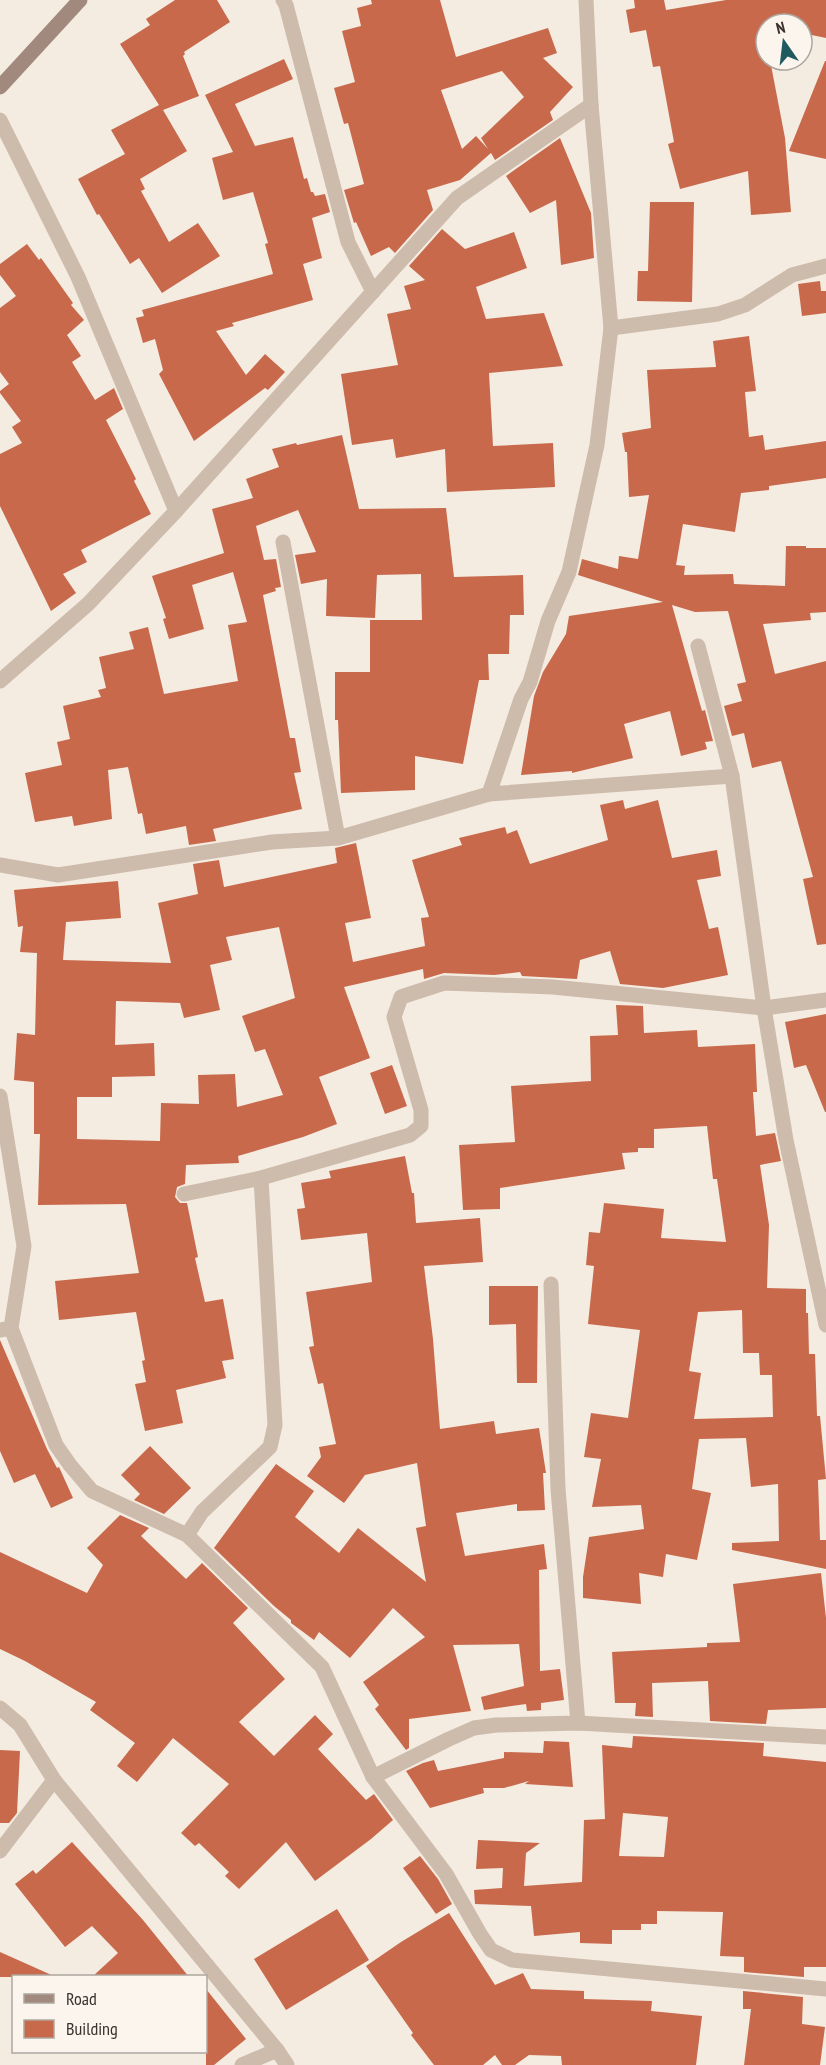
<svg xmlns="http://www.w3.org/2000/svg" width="826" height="2065" viewBox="0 0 826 2065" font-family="'PT Sans Narrow',sans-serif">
<rect width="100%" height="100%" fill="#f4ebe1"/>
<!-- building -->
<g fill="#c8694b" fill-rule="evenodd">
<polygon points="175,0 217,0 230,22 184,52 185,54 183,56 199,96 163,110 187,151 140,179 145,189 141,191 169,242 198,223 220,256 162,293 139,258 130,264 99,214 97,215 78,179 125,154 111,130 159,105 120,44 150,25 146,19"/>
<path d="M 371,0 L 440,0 L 456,57 L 548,28 L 557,53 L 543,58 L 573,87 L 550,112 L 553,120 L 495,160 L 491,153 L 460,180 L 427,190 L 433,210 L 395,253 L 389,247 L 371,256 L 356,222 L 354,223 L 344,190 L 364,184 L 348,123 L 344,124 L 334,88 L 355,82 L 342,31 L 361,26 L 357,8 L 372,4 ZM 502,71 L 524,97 L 481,138 L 488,149 L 476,136 L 462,149 L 441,90 Z"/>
<polygon points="634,0 664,0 666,10 726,0 826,0 826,38 802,33 802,24 766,24 766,27 764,27 766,60 770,60 785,138 791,212 751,215 748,171 680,189 668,144 674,142 660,66 653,67 646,30 630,33 626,10 635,8"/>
<polygon points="284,59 293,79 235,104 255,146 293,137 304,179 307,178 311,192 313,192 315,196 325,194 330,212 312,218 322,258 303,264 313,300 232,323 234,326 216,331 246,375 265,354 285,372 268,390 265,388 194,441 159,374 163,370 155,339 143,343 136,318 144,316 142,310 273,274 265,244 268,243 253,192 223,200 212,158 233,152 205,95"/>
<polygon points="825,61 826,61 826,159 789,151"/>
<polygon points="560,138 591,213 594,258 561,265 556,200 530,213 506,176"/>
<polygon points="650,202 694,202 692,302 637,301 638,271 648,271"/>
<polygon points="442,229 465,249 514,232 527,268 476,287 486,319 544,313 563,366 489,373 493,446 553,443 555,487 447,492 445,449 396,458 393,439 352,445 341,374 398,365 387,314 411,309 404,286 425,280 409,266"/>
<polygon points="27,244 39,260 41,258 73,303 71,305 84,320 67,335 81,356 72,362 95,400 114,388 123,409 106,420 136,479 134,481 151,514 81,550 87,562 63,574 76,593 51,611 0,506 0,454 22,443 12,427 21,421 0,393 0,391 9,384 0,372 0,308 16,296 0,275 0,264"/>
<polygon points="820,281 821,291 826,291 826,313 802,316 798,284"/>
<polygon points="749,336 756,391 745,392 749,437 763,435 765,450 826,441 826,478 769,486 769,490 741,493 735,532 683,524 676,565 685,566 684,575 733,574 734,584 785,586 786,546 806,546 806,548 826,548 826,612 810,613 811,620 763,624 775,674 826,661 826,944 817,945 803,879 813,877 781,761 752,768 744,733 732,736 724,706 742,701 737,684 746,682 728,611 695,612 672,605 702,711 705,710 713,741 705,742 707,749 681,756 670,711 624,724 633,758 572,773 572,771 521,775 534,696 543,672 566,634 569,616 663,602 578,575 582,559 618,569 619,556 638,559 649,495 629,497 627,452 625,452 622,433 651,428 647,370 716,367 713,341"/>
<polygon points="342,435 359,509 446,508 454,577 523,575 524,615 510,615 509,654 488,654 489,680 479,680 463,764 415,756 415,790 341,793 338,720 335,720 335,672 370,672 370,620 422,620 421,574 377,575 375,618 326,616 327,579 301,584 295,555 316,552 298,510 256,526 264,560 276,559 281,587 275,588 276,591 263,595 290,738 295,738 301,772 294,773 302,809 213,829 216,841 189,845 186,826 146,834 142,813 138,814 128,767 108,770 112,819 74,826 72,816 35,822 25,773 62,765 57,742 70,739 63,706 101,697 98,690 106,688 99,657 134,649 129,632 148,627 164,694 238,681 228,625 247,622 233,572 192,585 204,629 169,639 163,619 166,618 152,576 224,553 212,509 253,498 246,479 279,467 272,449 296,443 297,445"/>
<path d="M 623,800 L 625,809 L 658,800 L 672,858 L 717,850 L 721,876 L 697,880 L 709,929 L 718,927 L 728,975 L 663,988 L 620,984 L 610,951 L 580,960 L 577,979 L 522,976 L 520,972 L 494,975 L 444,973 L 424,979 L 423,969 L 344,987 L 370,1058 L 319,1077 L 337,1124 L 303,1137 L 238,1156 L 239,1163 L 186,1165 L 185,1184 L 177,1187 L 175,1197 L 180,1203 L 187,1203 L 198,1257 L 195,1258 L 205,1302 L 223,1299 L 234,1359 L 222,1361 L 226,1378 L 176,1390 L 183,1423 L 145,1431 L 135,1384 L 146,1382 L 142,1361 L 145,1360 L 136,1312 L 59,1320 L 55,1281 L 139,1273 L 126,1204 L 38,1205 L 40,1134 L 34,1134 L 34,1082 L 14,1080 L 17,1033 L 35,1035 L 37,953 L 20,952 L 23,926 L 18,927 L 14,890 L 118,881 L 121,918 L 66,922 L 63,960 L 171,963 L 158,903 L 198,894 L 193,864 L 219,860 L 224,887 L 337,863 L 335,848 L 356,843 L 371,918 L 345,923 L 353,962 L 425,946 L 421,918 L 429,917 L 412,860 L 462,845 L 459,838 L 505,827 L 507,834 L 517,830 L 530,864 L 608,840 L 600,805 ZM 279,927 L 295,998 L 242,1016 L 255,1052 L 265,1049 L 283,1095 L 237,1107 L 235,1074 L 198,1075 L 199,1104 L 161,1103 L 160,1141 L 77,1139 L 77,1097 L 112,1097 L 112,1077 L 155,1076 L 154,1043 L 115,1045 L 116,1001 L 180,1003 L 184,1018 L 220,1010 L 210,965 L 232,960 L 226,937 Z"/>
<path d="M 616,1005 L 643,1006 L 644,1033 L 697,1030 L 698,1047 L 755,1044 L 757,1092 L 753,1092 L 756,1136 L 775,1133 L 781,1161 L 760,1165 L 769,1225 L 767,1288 L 806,1289 L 806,1313 L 808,1313 L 809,1354 L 815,1354 L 817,1416 L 820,1416 L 826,1479 L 818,1480 L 820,1540 L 826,1540 L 826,1569 L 732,1550 L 732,1543 L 779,1541 L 778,1484 L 751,1487 L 746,1438 L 699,1439 L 692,1489 L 711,1493 L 697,1560 L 666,1554 L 663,1577 L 639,1573 L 641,1604 L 583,1598 L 583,1577 L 589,1537 L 644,1529 L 641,1505 L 592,1507 L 601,1459 L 584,1457 L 591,1413 L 628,1418 L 640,1330 L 588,1324 L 594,1266 L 586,1265 L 589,1232 L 600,1233 L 604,1203 L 664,1209 L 661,1238 L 726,1242 L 717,1179 L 713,1179 L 707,1126 L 654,1129 L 654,1148 L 638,1148 L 638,1152 L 622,1153 L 625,1169 L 500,1188 L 500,1209 L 463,1210 L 459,1145 L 515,1142 L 511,1086 L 591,1081 L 590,1036 L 618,1035 ZM 742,1310 L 743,1353 L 759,1353 L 760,1375 L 772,1375 L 773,1417 L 694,1419 L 701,1373 L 689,1371 L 698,1312 Z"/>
<polygon points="826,1014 826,1112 825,1112 806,1065 794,1068 785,1022"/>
<polygon points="392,1065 407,1106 385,1114 370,1073"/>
<polygon points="405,1156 412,1193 414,1193 416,1223 480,1218 483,1262 424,1266 433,1339 440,1429 494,1421 496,1434 539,1428 546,1473 543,1473 545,1510 517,1511 517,1504 456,1513 465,1556 544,1544 547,1569 539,1570 540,1671 560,1669 564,1700 541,1703 541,1710 527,1711 526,1704 484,1710 481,1697 524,1686 519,1644 453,1645 471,1711 409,1719 409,1748 406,1750 375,1709 379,1705 363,1682 425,1637 393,1608 350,1658 319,1632 314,1640 291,1623 291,1620 274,1606 214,1548 276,1464 314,1491 295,1517 339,1553 358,1528 426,1582 416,1528 426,1526 417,1463 365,1475 344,1503 307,1476 321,1457 319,1447 336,1444 323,1383 318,1384 309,1347 314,1346 306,1292 372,1282 367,1233 301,1240 297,1209 305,1208 301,1183 331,1178 329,1171"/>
<polygon points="489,1286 538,1286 537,1383 517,1383 516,1324 489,1325"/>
<polygon points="0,1340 47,1449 57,1468 59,1467 73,1498 51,1508 35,1474 14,1483 0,1451"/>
<polygon points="150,1446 191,1488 164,1514 134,1500 140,1494 121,1475"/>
<polygon points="120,1515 149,1528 141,1536 186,1579 202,1563 248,1608 233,1623 285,1679 239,1722 274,1756 315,1715 333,1734 318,1749 366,1800 374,1794 393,1820 371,1839 315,1881 286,1842 239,1889 225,1876 229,1872 199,1843 195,1846 181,1833 229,1784 173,1738 137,1782 117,1766 135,1743 90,1710 96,1702 25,1661 0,1649 0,1552 87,1593 103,1565 87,1548"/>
<polygon points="821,1573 826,1618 826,1708 768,1710 766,1724 710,1721 708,1681 652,1683 653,1717 635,1716 636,1703 615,1703 612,1652 707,1647 707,1643 740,1642 733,1584"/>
<path d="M 633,1736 L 764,1743 L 763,1756 L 826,1762 L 826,1967 L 804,1967 L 804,1977 L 744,1972 L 744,1957 L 720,1956 L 723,1912 L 657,1911 L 657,1924 L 641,1924 L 641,1930 L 612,1930 L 612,1944 L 580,1943 L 580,1932 L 534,1936 L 531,1906 L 475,1904 L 474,1890 L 502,1888 L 503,1868 L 476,1869 L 478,1840 L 540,1843 L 526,1853 L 524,1886 L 582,1882 L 584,1820 L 605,1819 L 602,1745 L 632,1748 ZM 623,1813 L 668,1817 L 664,1857 L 619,1856 Z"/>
<polygon points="544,1741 569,1742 573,1787 525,1784 529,1781 504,1788 483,1788 484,1793 430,1808 406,1771 423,1763 434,1760 438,1771 504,1758 504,1752 543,1753"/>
<polygon points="0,1750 20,1751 17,1813 9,1823 0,1823"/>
<polygon points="72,1842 143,1920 189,1977 92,1977 118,1953 92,1926 65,1947 15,1884 33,1870 36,1874"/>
<polygon points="420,1856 438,1879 452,1904 436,1914 403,1868"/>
<polygon points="337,1909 369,1960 286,2010 254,1959"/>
<polygon points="449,1913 495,1985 523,1973 531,1989 584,1991 584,1999 652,2001 651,2011 702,2016 696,2065 562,2065 561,2056 529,2055 515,2065 502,2065 495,2055 483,2065 434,2065 411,2035 413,2033 366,1966 401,1942"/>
<polygon points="0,1952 56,1977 0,1977"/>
<polygon points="206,1989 246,2039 214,2065 206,2065"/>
<polygon points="743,1991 803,1997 802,2024 825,2027 820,2065 744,2065 751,2009 743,2009"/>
</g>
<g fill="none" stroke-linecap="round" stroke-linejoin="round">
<!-- minor -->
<g stroke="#cdbbac" stroke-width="15">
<polyline points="283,0 286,5 348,242 373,292"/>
<polyline points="0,120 78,277 176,511"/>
<polyline points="611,328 718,314 745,305 792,275 826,266"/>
<polyline points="283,542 338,838"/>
<polyline points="698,646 732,776 764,1008 786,1140 826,1325"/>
<polyline points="0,681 88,604 176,511 457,198 591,105"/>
<polyline points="489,794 521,699 530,682 548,621 569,572 597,445 611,328 591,105 586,0"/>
<polyline points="0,865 58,875 272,842 338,838 489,794 732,776"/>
<polyline points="0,1096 24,1246 11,1328 0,1330"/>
<polyline points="184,1194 261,1178 410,1135 421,1126 421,1110 394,1017 401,997 444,983 553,987 764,1008 826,1000"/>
<polyline points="551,1284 558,1489 578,1723"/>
<polyline points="11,1328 56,1445 70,1465 92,1491 187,1535 322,1667 373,1777 446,1874 480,1934 491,1950 512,1960 826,1989"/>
<polyline points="187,1535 202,1512 270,1447 275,1425 261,1178"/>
<polyline points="0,1708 20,1725 54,1780 277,2050 287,2065"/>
<polyline points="373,1777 449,1739 474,1728 496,1725 578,1723 826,1737"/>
<polyline points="0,1851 54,1780"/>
<polyline points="242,2065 277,2050"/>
</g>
<!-- secondary -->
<polyline stroke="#a18a7d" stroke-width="15" points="0,87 80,0"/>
</g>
<!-- legend -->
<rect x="12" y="1975" width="195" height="78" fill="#fbf5ee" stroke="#aea6a0" stroke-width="1.5"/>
<rect x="24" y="1994" width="30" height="9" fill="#a18a7d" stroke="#aea6a0" stroke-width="1.5"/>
<text x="66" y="2005" font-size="18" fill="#3b302b">Road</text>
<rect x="24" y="2020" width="30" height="18" fill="#c8694b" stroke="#aea6a0" stroke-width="1.5"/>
<text x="66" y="2035" font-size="18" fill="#3b302b">Building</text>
<!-- north arrow -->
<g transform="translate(784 42) rotate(346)"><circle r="28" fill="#fbf5ee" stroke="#aea6a0" stroke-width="1.5"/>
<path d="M0-4.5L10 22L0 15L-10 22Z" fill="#1f5a5e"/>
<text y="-9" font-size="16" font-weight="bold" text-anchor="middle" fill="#3b302b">N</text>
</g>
</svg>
